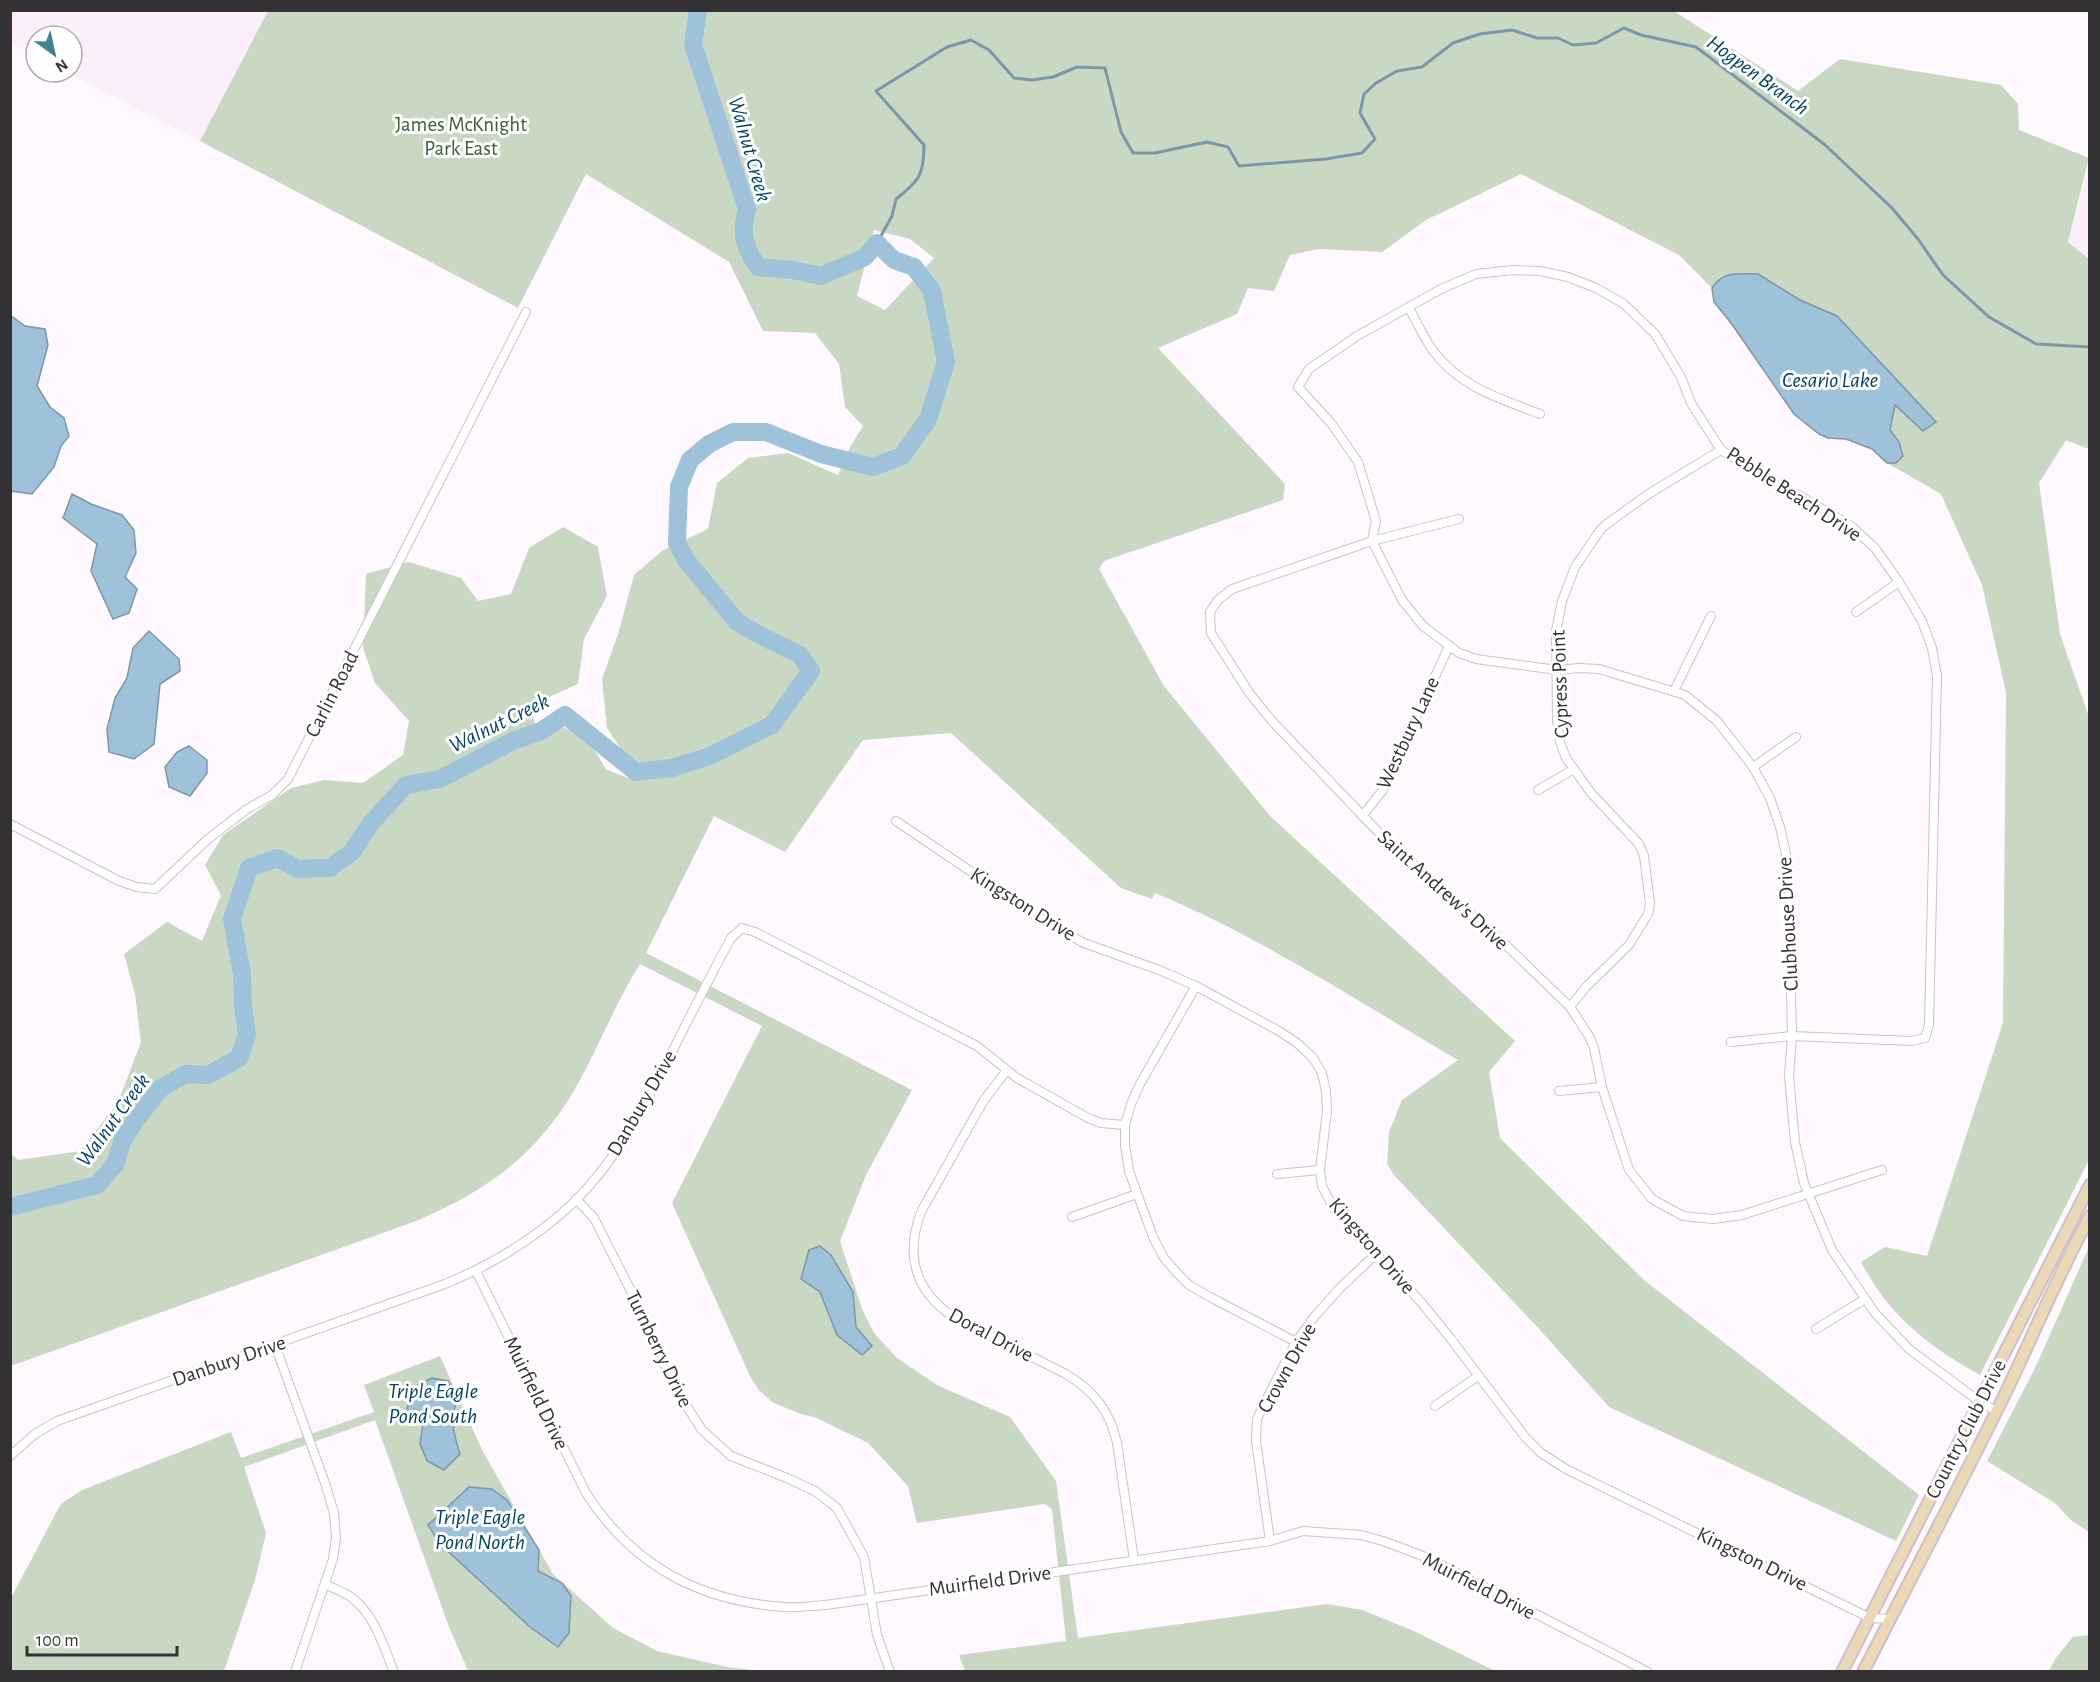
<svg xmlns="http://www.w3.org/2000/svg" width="2100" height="1682" viewBox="0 0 2100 1682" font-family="'Alegreya Sans',sans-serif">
<rect width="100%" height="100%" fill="#fff8ff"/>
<!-- built -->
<g fill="#fdeefc">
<polygon points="10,11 268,11 200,141 66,72 72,72 72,36 36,36 36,56 11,43"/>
<polygon points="2089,164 2089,259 2068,242"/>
</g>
<!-- green -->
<g fill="#c8d8c3" fill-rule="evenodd">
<path d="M 268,11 L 1674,11 L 1798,91 L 1840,59 L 2001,85 L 2018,104 L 2019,130 L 2089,158 L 2068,242 L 2089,259 L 2089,449 L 2066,440 L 2039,483 L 2060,634 L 2089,717 L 2089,1160 L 1980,1375 C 1944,1355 1909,1331 1883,1297 C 1875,1287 1868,1274 1861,1262 L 1885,1247 L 1927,1256 L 2003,1023 L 2006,692 L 1982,585 L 1941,494 L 1887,463 L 1872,449 L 1846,439 L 1828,438 L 1819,434 L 1794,414 L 1731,323 L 1714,302 L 1712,288 L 1679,255 L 1521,174 L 1426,220 L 1382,252 L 1319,249 L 1290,255 L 1274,291 L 1248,288 L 1237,314 L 1158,348 L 1285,484 L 1283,500 L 1104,561 L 1099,569 L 1164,686 L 1270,816 L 1515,1041 L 1489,1072 L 1500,1138 L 1644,1280 L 1919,1495 L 1896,1541 L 1609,1407 L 1541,1331 L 1393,1174 L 1387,1163 L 1389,1132 L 1402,1100 L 1458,1060 C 1359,1002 1261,937 1155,893 L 1152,899 L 1121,888 L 951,733 L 863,740 L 785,852 L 714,816 L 646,953 L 912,1090 L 866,1175 L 840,1241 L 862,1309 L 874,1333 L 897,1358 L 937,1385 L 1010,1417 L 1056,1481 L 1078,1638 L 1327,1604 L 1362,1610 L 1414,1631 L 1495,1671 L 965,1671 L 959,1655 L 1066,1641 L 1052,1509 L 1045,1504 L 917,1523 L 908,1486 L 868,1443 L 817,1418 L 798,1413 L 772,1402 L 758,1389 L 750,1376 L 672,1203 L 762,1026 L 640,964 C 614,1005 597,1052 572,1094 C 534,1157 483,1193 416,1221 L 11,1366 L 10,1153 L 18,1160 L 81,1151 L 119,1100 L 141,1042 L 135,994 L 124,954 L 167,922 L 202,941 L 221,895 L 205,865 L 223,835 L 291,788 L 324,780 L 363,783 L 403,755 L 409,721 L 375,683 L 363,647 L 366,574 L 409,562 L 461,578 L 478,601 L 511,594 L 529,548 L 563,527 L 598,547 L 607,596 L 584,639 L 578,684 L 531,705 L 537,736 L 561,727 L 585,735 L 606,769 L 628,778 L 629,761 L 607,728 L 602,679 L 619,631 L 634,575 L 662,551 L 708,529 L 717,483 L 748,458 L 788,453 L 838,475 L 850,447 L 863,426 L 845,407 L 839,364 L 815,333 L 763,331 L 729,262 L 586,174 L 518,308 L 200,141 ZM 874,230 L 910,239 L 934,258 L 885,310 L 857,296 Z"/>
<polygon points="2089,1247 2089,1532 2072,1521 2055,1503 1987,1461 2036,1366"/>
<polygon points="440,1356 482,1450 553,1574 613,1628 657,1651 727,1667 761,1671 468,1671 449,1627 375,1420 244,1467 266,1533 255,1580 224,1671 11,1672 11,1598 59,1507 62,1503 82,1490 231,1432 241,1458 374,1412 364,1385"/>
<polygon points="2089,1635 2089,1671 2049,1671 2055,1659 2073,1637"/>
</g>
<!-- water -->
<g fill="#9ec2da" stroke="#7e96a8" stroke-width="1.5">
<path d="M 1758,274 L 1800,300 L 1837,316 L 1936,422 L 1923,431 L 1895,405 L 1890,430 L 1899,442 L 1903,456 L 1896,463 L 1887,463 L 1872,449 L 1846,439 L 1828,438 L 1819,434 L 1794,414 L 1731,323 L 1714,302 L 1712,288 C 1724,270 1738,274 1758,274 Z"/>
<polygon points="10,315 25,326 45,329 48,345 37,386 50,407 64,418 69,436 61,446 54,467 32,494 11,491"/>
<polygon points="72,494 91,504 122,515 134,530 136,553 125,577 137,589 129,613 113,619 91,571 97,544 63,518"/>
<polygon points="149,631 179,659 180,671 160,684 154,744 134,759 109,752 107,729 115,698 127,678 133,648"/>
<polygon points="189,746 207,760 207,773 190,796 169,787 165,767 177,752"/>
<polygon points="820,1246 831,1255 853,1292 856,1327 872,1346 862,1355 837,1335 820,1292 801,1279 809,1250"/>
<path d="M 432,1378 L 448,1381 L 457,1397 C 451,1422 452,1429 460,1454 L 444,1470 L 427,1461 L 420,1444 L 423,1424 L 407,1409 L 412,1388 Z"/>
<polygon points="469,1487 492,1489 507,1500 539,1550 538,1571 562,1583 571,1596 569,1633 558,1647 530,1627 440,1544 428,1525"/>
</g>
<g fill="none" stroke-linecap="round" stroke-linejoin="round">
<!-- stream -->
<path stroke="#7e96a8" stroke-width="3" d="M 877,243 L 892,216 L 896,199 C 919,181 924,175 924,145 L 876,91 L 947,47 L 971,40 L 989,50 L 1014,78 L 1032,80 L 1053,77 L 1077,67 L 1105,68 L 1121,132 L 1133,153 L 1155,153 L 1207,142 L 1228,147 L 1239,166 L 1326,159 L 1362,153 L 1375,139 L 1360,113 L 1364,94 L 1376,83 L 1397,71 L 1422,67 L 1453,43 L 1480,34 L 1512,30 L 1537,38 L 1558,38 L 1573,45 L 1596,43 L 1624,28 L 1641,35 L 1696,47 L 1824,144 L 1892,208 L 1918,239 L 1943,275 L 1989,317 L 2036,344 L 2090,347"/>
<!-- river -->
<path stroke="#9ec2da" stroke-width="18" d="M 10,1207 L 97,1185 L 116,1163 L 122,1142 L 135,1121 L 161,1088 L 186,1074 L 208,1075 L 239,1058 L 247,1035 L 243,1006 L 242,974 L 232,919 L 249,868 L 277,858 L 298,869 L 330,868 L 352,852 L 371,823 L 406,785 L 440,779 L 513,741 L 541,731 L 565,715 L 636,772 L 672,768 L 710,756 L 772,725 L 811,671 L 800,655 L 763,637 L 737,622 L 686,560 L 677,543 L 679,487 L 690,460 L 709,444 L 733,432 L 766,432 L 821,454 L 873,467 L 902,456 L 928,419 L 946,362 L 932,291 L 914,267 L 894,260 L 877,243 L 865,257 L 821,276 L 792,270 L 758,267 C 744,246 740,235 747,209 L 693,45 L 698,10"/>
<defs>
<g id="minor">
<path d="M 1409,308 C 1417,322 1424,339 1434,352 C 1462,388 1499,398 1540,414"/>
<polyline points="1459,519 1372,541 1232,589 1218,600 1210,612 1211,633 1250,694 1272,721 1383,837 1508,947 1570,1007 1589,1036 1594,1048 1602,1087 1629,1170 1652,1199 1683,1216 1713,1219 1742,1215 1882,1170"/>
<polyline points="1856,612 1899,582"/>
<polyline points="1674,691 1711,616"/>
<polyline points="1753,767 1796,737"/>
<polyline points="1538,790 1574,769"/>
<polyline points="1362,816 1383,790 1449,646"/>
<polyline points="896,821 1049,924 1084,943 1159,970 1196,986 1279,1031 1297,1043 1313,1058 1322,1073 1326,1091 1327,1111 1320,1170 1322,1186 1334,1209 1421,1302 1451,1339 1525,1437 1541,1453 1566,1469 1870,1618 1890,1619"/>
<polyline points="10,824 119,881 137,887 155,889 208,839 247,809 272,795 288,779 526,312"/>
<polyline points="1196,986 1140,1084 1131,1104 1125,1125 1125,1145 1129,1171 1153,1237 1164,1258 1176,1272 1189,1285 1210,1297 1296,1342"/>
<polyline points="1570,1007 1586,987 1629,945 1648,914 1650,903 1644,856 1639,844 1591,793 1566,758 1560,742 1557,721 1556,631 1562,601 1575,567 1601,529 1608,523 1650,493 1721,450"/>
<polyline points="1731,1042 1792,1036 1912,1041 1925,1038 1929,1025 1937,676 1932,648 1922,621 1899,582 1875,548 1851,526 1797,494 1780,487 1721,450 1691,403 1681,377 1655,334 1624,304 1596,288 1568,277 1540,271 1513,270 1476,274 1441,289 1357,336 1309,369 1298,387 1331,423 1358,462 1376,521 1372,541 1402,600 1423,626 1459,653 1476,659 1557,670 1579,668 1599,669 1685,695 1717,721 1753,767 1770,798 1780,827 1788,863 1792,1036 1789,1076 1795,1142 1804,1183 1832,1250 1875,1313 1909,1349 1980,1402 1996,1411"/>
<path d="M 1007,1070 L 984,1100 L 922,1210 C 904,1255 915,1292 955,1318 L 1066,1374 C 1094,1391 1110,1411 1117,1443 L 1134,1560"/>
<polyline points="1559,1091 1602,1087"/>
<polyline points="1277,1174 1320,1170"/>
<polyline points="576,1199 594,1218 634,1297 675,1388 702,1430 731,1456 787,1478 815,1491 837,1508 864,1557 877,1635 890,1672"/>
<polyline points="1072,1217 1137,1194"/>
<path d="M 476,1271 L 586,1493 C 633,1566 699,1601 784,1607 C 798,1608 812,1606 826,1605 L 1270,1541 L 1303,1531 L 1361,1535 L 1386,1542 L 1428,1558 L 1648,1672"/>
<polyline points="1816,1329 1865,1299"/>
<polyline points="275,1345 325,1483 334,1513 336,1538 333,1559 295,1672"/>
<polyline points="1435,1406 1478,1376"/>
<path d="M 10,1456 L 35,1434 L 57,1421 L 445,1284 C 493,1264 537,1238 575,1201 C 617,1160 643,1107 670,1056 C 690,1016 710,977 731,938 L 742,928 L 755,932 L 977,1046 L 1017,1078 L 1088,1118 L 1101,1123 L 1125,1125"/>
<polyline points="1270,1541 1256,1441 1257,1419 1265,1402 1296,1342 1315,1316 1340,1288 1376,1254"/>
<path d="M 325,1584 C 333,1588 343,1592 351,1597 C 375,1615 383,1645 394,1672"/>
</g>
<g id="secondary">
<polyline points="1842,1672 2090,1185"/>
<path d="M 1863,1672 C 1911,1578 1960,1486 2006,1392 C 2034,1333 2059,1273 2090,1216"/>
</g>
</defs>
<!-- minor casing -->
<use href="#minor" stroke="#cac1c9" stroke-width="10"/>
<!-- secondary casing -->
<use href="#secondary" stroke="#cac1c9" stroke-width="14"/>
<!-- minor -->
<use href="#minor" stroke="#fff" stroke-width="8"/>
<!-- secondary -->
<use href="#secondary" stroke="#ebd8b6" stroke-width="10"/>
</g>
<g text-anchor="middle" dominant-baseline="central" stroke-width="6" stroke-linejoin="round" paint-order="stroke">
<!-- park labels -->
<g font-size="21" fill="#3d5f31" stroke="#fff">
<text x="461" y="124">James McKnight<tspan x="461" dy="24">Park East</tspan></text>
</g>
<!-- street labels -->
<g font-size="21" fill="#343134" stroke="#fff">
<text transform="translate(1794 494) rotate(33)">Pebble Beach Drive</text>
<text transform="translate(1560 684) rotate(-92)">Cypress Point</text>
<text transform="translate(332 694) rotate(-63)">Carlin Road</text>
<text transform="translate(1408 733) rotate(-65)">Westbury Lane</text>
<text transform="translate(1443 890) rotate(42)">Saint Andrew's Drive</text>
<text transform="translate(1023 904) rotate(32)">Kingston Drive</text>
<text transform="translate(1788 924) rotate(-93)">Clubhouse Drive</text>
<text transform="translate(642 1103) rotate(-60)">Danbury Drive</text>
<text transform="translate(1372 1246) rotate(49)">Kingston Drive</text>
<text transform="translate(991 1335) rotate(28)">Doral Drive</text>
<text transform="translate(659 1349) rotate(64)">Turnberry Drive</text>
<text transform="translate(229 1361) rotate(-19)">Danbury Drive</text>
<text transform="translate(1287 1368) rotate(-61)">Crown Drive</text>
<text transform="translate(536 1393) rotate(64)">Muirfield Drive</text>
<text transform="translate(1966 1429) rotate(-63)">Country Club Drive</text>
<text transform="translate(1752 1559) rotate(26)">Kingston Drive</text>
<text transform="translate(990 1581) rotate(-8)">Muirfield Drive</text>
<text transform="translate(1479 1586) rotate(27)">Muirfield Drive</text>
</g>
<!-- water labels -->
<g font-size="22" font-style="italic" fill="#004364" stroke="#fff">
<text transform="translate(1758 75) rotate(36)">Hogpen Branch</text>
<text transform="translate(750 149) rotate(74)">Walnut Creek</text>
<text x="1830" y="380">Cesario Lake</text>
<text transform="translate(499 723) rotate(-26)">Walnut Creek</text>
<text transform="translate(113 1120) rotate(-54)">Walnut Creek</text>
<text x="433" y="1391">Triple Eagle<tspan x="433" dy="25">Pond South</tspan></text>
<text x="480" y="1517">Triple Eagle<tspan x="480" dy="25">Pond North</tspan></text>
</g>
</g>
<!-- border -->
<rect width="2100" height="1682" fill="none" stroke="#343134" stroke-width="24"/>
<!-- north arrow -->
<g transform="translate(54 54) rotate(147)"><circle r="28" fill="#ffffff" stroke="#aeadae" stroke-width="1.5"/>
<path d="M0-4.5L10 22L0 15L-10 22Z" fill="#408393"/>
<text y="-9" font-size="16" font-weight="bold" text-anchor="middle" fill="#343134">N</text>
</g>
<!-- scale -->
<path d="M27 1646v9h150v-9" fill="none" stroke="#343134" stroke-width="3"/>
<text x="36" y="1646" font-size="18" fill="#343134" stroke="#ffffff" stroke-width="4.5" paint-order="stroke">100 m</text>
</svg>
